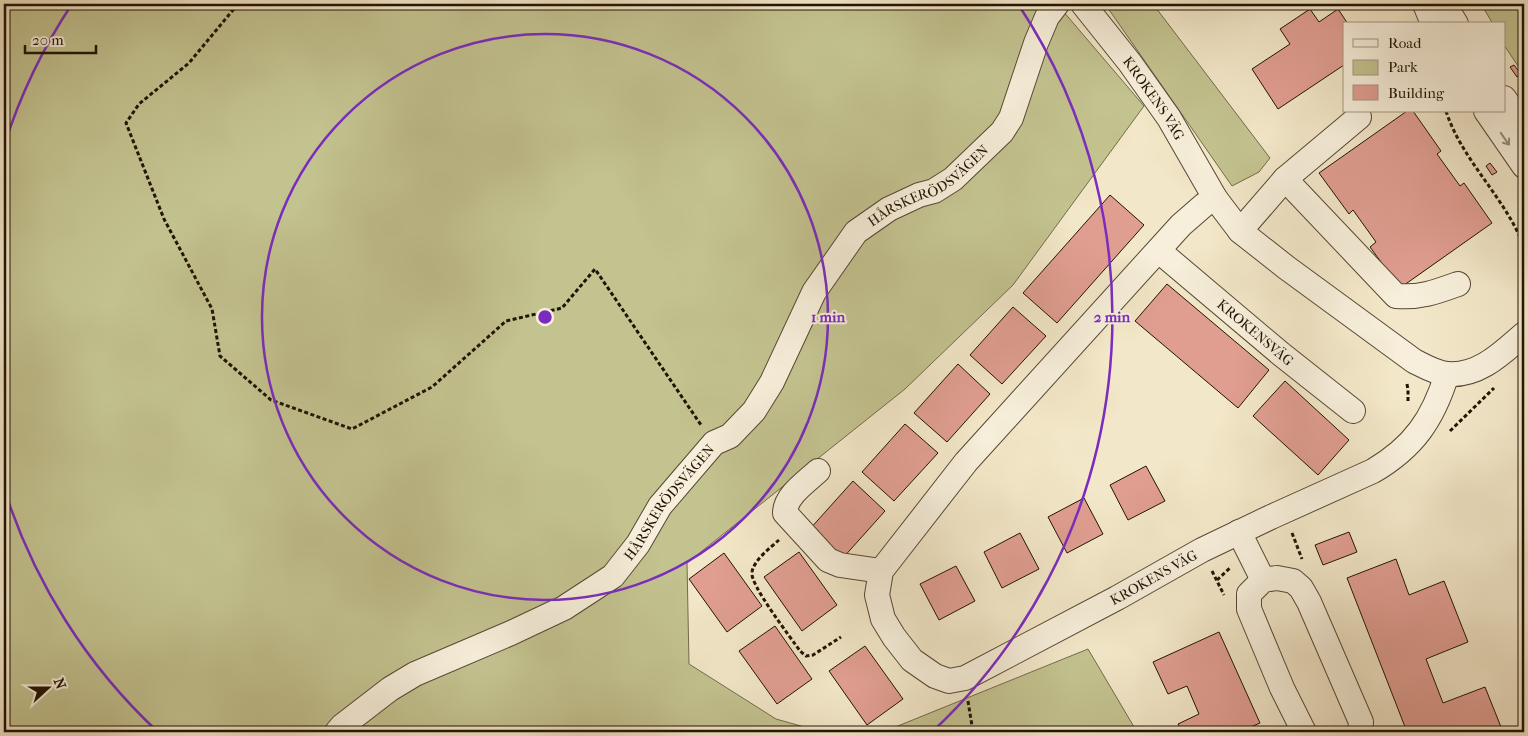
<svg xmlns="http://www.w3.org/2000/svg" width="1528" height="736" viewBox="0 0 1528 736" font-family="'IM FELL French Canon',serif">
<rect width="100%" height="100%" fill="#f2e7c8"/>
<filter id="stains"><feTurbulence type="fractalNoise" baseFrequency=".004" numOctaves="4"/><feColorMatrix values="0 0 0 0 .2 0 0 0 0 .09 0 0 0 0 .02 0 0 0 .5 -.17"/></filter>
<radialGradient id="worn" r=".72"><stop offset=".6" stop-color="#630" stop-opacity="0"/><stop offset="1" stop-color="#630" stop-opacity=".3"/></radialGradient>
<!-- green -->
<g fill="#c3c390" stroke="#726b4a">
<polygon points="4,4 1057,4 1144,106 1013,285 905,389 687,563 689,664 776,719 822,732 4,732"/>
<polygon points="1105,4 1153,4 1270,158 1259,172 1232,186"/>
<polygon points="1481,4 1524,4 1524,75 1504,45 1504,24 1493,24"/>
<polygon points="1088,649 1137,732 883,732"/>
</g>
<!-- building -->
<g fill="#e09e91" stroke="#211303">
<polygon points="1310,9 1319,22 1338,9 1348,24 1344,24 1344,65 1278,109 1252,69 1290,44 1280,29"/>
<polygon points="1514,65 1521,74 1517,77 1510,67"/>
<polygon points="1407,111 1413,111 1441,151 1437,154 1460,186 1464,183 1492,223 1400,288 1370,247 1376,242 1353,210 1349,214 1319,173"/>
<polygon points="1490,163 1497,172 1492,175 1486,166"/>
<polygon points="1110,195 1144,225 1057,323 1023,293"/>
<polygon points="1167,284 1269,370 1238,408 1135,321"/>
<polygon points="1013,307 1046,336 1002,384 970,355"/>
<polygon points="958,364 990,394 947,442 914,413"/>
<polygon points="1285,381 1349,440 1318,475 1253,416"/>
<polygon points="905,424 938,453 894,501 862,472"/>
<polygon points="1146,466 1165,501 1128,520 1110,485"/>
<polygon points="853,481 885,511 842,559 809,530"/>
<polygon points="1084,498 1103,534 1067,553 1048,517"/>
<polygon points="1349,532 1357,552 1323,565 1315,545"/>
<polygon points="1020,533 1039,569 1002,588 984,552"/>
<polygon points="799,552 837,605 802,631 764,577"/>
<polygon points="724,553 762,606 727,632 689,579"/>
<polygon points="1396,559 1409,595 1444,581 1468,642 1426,659 1443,703 1485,687 1503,732 1407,732 1347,578"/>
<polygon points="956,566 975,601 939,620 920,584"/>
<polygon points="775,626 812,679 777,704 739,651"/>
<polygon points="1219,632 1260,723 1239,732 1182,732 1178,724 1199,714 1187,686 1168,694 1153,662"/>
<polygon points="865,646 903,699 867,725 829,671"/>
</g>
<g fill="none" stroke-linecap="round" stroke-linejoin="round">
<defs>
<g id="minor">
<path id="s1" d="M 1083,4 L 1130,63 L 1169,118 L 1215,198 L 1240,231 L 1287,268 L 1414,361 C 1424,366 1436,373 1447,374 C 1479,377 1503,352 1524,334"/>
<polyline points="1425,4 1433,24"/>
<polyline points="1444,4 1456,24"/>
<polyline points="1504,98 1524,126"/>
<polyline points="1486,111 1524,166"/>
<path d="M 1285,179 L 1396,296 C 1420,298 1436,292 1458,284"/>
<path id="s2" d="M 1215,198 L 1204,205 L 1181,225 L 966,462 L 881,571 L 877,595 L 883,619 L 894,637 L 912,660 L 935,676 L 949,681 L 965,678 L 1117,598 L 1202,550 L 1271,517 L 1373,471 C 1414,447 1433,419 1447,374"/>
<polyline points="1240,231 1285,179 1359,117"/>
<path id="s3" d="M 1159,251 L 1281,354 L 1353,411"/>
<path d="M 818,471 C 806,482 785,496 785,513 L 828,560 L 840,565 L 881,571"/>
<polyline points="1239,532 1263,580"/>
<path id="s4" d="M 337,732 L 342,726 L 390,689 L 415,674 L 511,633 L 564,608 L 613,576 L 638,544 L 660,506 L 714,443 L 730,436 L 754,411 L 772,382 L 814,292 L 856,232 L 889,209 L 919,195 L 934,191 L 953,179 L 1002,132 L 1011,118 L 1036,43 L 1047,17 L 1057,4"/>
<polyline points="1304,732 1282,688 1249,609 1249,594 1263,580 1277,578 1293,581 1301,588 1309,602 1361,722 1360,732"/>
</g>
</defs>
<!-- minor casing -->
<use href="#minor" stroke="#554834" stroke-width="26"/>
<!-- path -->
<g stroke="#211303" stroke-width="3" stroke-dasharray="4 2.5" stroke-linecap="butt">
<polyline points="238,4 189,63 139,104 126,123 164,219 212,309 220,356 271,400 352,429 432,387 506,321 562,308 595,269 701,425"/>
<path d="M 1446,111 C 1462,161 1506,198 1524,247"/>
<polyline points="1407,384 1408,390 1408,402"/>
<polyline points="1450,431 1494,388"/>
<polyline points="1292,533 1302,559"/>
<path d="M 779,540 C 770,548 754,560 752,572 C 749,584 792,639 800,651 L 806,656 L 813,655 L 841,637"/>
<polyline points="1212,571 1224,595"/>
<polyline points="1217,580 1231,567"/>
<polyline points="968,701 973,732"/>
</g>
<!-- minor -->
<use href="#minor" stroke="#f7efdb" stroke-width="24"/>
</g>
<!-- one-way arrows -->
<defs><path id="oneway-shaft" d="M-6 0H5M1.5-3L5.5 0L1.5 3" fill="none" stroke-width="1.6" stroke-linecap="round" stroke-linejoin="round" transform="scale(1.25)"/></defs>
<use stroke="#978c7a" href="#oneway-shaft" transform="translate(1505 139) rotate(55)"/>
<!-- distance rings -->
<g fill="none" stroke="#7b2cbf" stroke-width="2.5">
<circle cx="545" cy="317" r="283"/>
<path d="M158 732A567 567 0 0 1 4 488M4 146A567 567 0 0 1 72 4M1018 4A567 567 0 0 1 932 732"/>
</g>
<g text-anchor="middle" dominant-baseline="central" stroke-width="4" stroke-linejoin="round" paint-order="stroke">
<!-- street labels -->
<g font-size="14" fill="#211303" stroke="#f7efdb">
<text stroke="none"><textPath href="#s1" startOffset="118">KROKENS VÄG</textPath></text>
<text stroke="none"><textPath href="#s4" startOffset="832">HÅRSKERÖDSVÄGEN</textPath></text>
<text stroke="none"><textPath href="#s3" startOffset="126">KROKENSVÄG</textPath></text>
<text stroke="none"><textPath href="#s4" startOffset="412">HÅRSKERÖDSVÄGEN</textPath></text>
<text stroke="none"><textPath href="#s2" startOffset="874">KROKENS VÄG</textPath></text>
</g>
</g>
<circle cx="545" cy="317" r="8" fill="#7b2cbf" stroke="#f7efdb" stroke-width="2.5"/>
<g font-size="15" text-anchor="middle" font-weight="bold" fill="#7b2cbf" stroke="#f7efdb" stroke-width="4" stroke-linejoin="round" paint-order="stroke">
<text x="828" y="322">1 min</text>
<text x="1112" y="322">2 min</text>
</g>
<!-- margin -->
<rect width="1528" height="736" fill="none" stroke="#f2e7c8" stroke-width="20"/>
<rect x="5" y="5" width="1518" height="726" fill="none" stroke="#211303" stroke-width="2.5"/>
<rect x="10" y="10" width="1508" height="716" fill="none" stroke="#211303"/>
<!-- legend -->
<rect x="1343" y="22" width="162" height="90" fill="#f7efdb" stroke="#a19785"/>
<rect x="1353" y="39" width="25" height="8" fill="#f7efdb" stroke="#a19785"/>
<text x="1388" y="48" font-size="15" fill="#211303">Road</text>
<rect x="1353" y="60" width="25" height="15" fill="#c3c390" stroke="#a19785"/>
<text x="1388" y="72" font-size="15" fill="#211303">Park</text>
<rect x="1353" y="85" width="25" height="15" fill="#e09e91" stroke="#a19785"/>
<text x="1388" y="98" font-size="15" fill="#211303">Building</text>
<!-- north arrow -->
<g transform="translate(48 688) rotate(69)" stroke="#f7efdb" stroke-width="4" paint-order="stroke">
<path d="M0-4L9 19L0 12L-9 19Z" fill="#211303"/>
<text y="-8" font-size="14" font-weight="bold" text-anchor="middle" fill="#211303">N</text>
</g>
<!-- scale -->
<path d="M25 45v8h71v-8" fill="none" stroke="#211303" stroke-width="2.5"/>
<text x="32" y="45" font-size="15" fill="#211303" stroke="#f7efdb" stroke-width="4" paint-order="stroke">20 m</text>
<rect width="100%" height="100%" filter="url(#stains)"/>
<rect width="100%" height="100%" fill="url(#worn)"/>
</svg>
